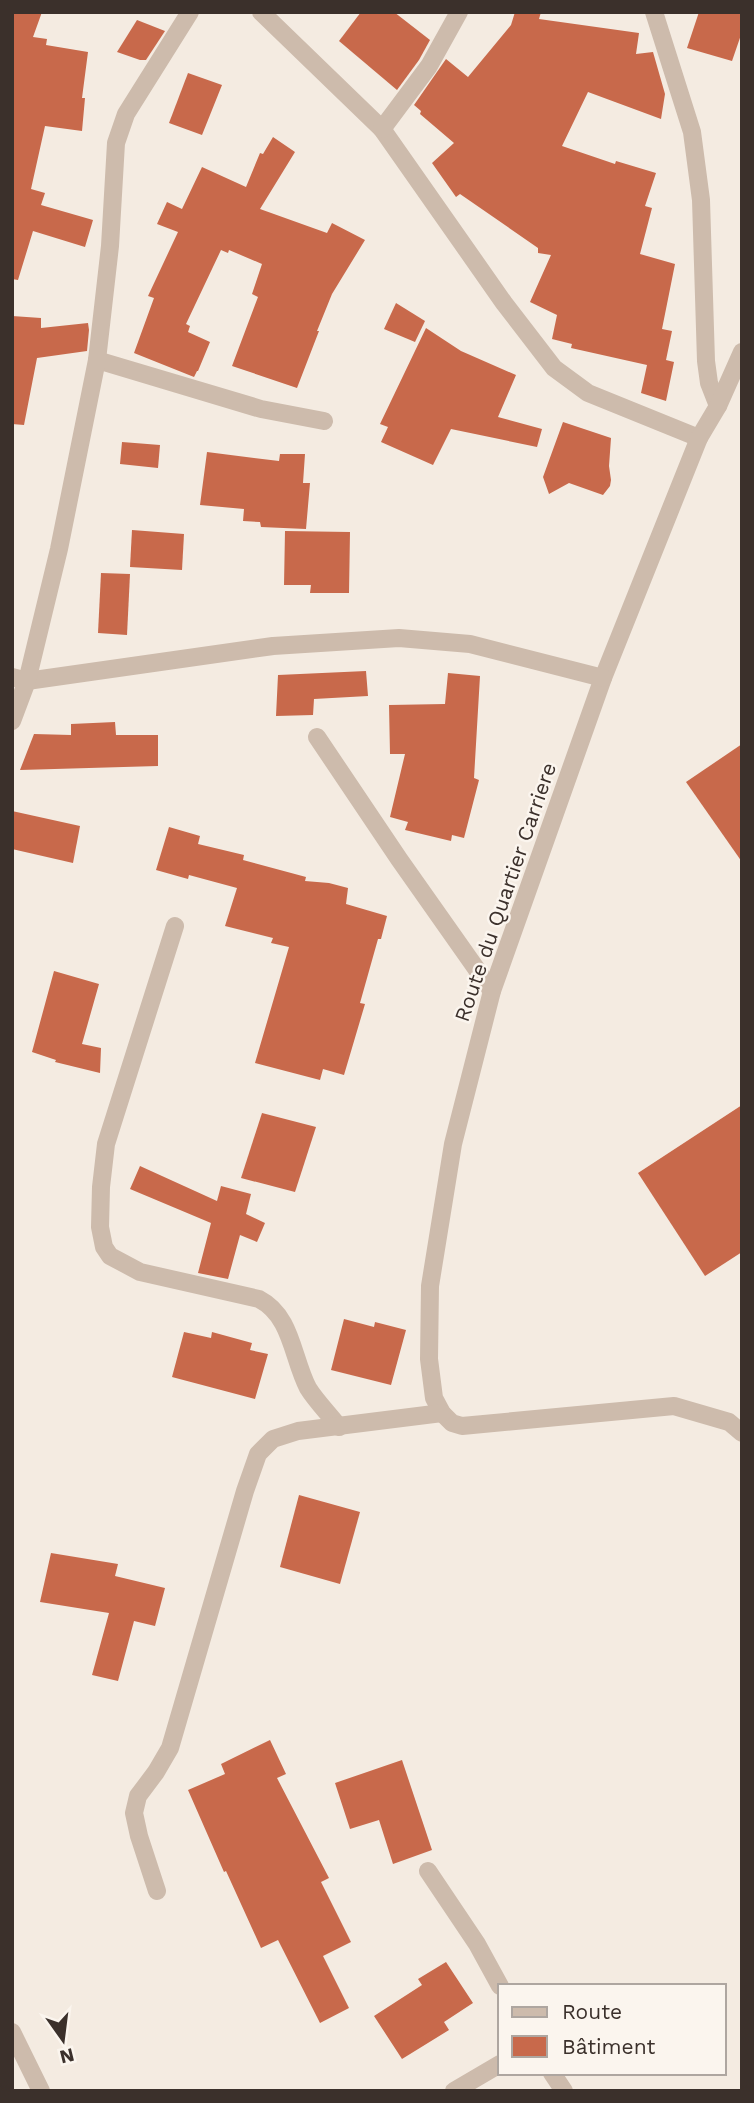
<svg xmlns="http://www.w3.org/2000/svg" width="754" height="2103" viewBox="0 0 754 2103" font-family="'Work Sans',sans-serif">
<rect width="100%" height="100%" fill="#f4ebe1"/>
<!-- building -->
<g fill="#c8694b">
<polygon points="12,12 42,12 33,37 47,39 46,45 88,52 82,98 85,98 82,131 45,126 31,189 45,193 41,205 93,220 85,247 33,231 18,280 12,279"/>
<polygon points="361,12 394,12 430,40 419,60 397,90 339,41"/>
<polygon points="515,12 541,12 539,19 639,33 636,54 653,52 665,94 661,119 588,92 562,146 615,164 616,161 656,173 645,206 652,208 640,254 675,264 662,329 672,331 666,360 674,362 666,401 641,393 647,365 571,348 572,344 552,339 557,315 530,302 551,255 538,253 538,248 460,194 456,197 432,163 454,143 420,114 421,111 414,105 446,59 468,77 511,25"/>
<polygon points="699,12 742,12 742,32 732,61 687,48"/>
<polygon points="137,20 165,31 146,60 140,60 117,52"/>
<polygon points="188,73 222,85 202,135 169,123"/>
<polygon points="273,137 295,152 260,209 327,233 332,223 365,240 332,294 317,331 319,331 297,388 232,366 258,297 252,294 262,264 229,250 228,253 221,250 186,324 190,326 188,332 210,342 198,371 197,371 194,377 134,353 154,298 148,296 178,232 157,224 167,202 182,209 202,167 246,187 260,153 263,154"/>
<polygon points="396,303 425,321 415,342 384,329"/>
<polygon points="12,316 41,318 41,328 88,323 89,330 87,351 37,358 24,425 12,424"/>
<polygon points="426,328 461,351 516,375 498,417 542,429 537,447 451,429 433,465 381,442 388,427 380,424"/>
<polygon points="563,422 611,438 609,466 611,480 610,486 603,495 569,483 549,494 543,477"/>
<polygon points="122,442 160,445 158,468 120,464"/>
<polygon points="207,452 279,461 280,454 305,454 303,483 310,483 306,529 261,527 260,522 243,521 244,509 200,505"/>
<polygon points="132,530 184,534 182,570 130,567"/>
<polygon points="285,531 350,532 349,593 310,593 311,585 284,585"/>
<polygon points="101,573 130,574 127,635 98,633"/>
<polygon points="366,671 368,696 314,699 313,715 276,716 278,675"/>
<polygon points="448,673 480,676 474,778 479,780 464,838 452,835 451,841 405,830 408,822 390,817 405,754 390,754 389,705 445,704"/>
<polygon points="115,722 116,735 158,735 158,766 20,770 34,734 71,735 71,724"/>
<polygon points="742,744 742,862 686,782"/>
<polygon points="12,811 80,826 73,863 12,849"/>
<polygon points="169,827 200,836 198,844 244,855 243,860 306,877 305,881 329,883 348,888 346,904 387,916 381,939 378,939 360,1003 365,1004 344,1075 323,1069 320,1080 255,1063 289,947 271,943 273,938 225,926 237,888 189,875 188,879 156,870"/>
<polygon points="54,971 99,984 82,1044 101,1048 100,1073 55,1062 56,1060 32,1052"/>
<polygon points="742,1105 742,1252 705,1276 638,1173"/>
<polygon points="262,1113 316,1127 295,1192 241,1178"/>
<polygon points="140,1166 217,1201 221,1186 251,1194 246,1214 265,1223 257,1242 240,1235 228,1279 198,1273 211,1223 130,1189"/>
<polygon points="344,1319 374,1327 375,1322 406,1330 391,1385 331,1370"/>
<polygon points="184,1332 211,1338 212,1332 252,1343 250,1350 268,1354 255,1399 172,1377"/>
<polygon points="299,1495 360,1512 340,1584 280,1567"/>
<polygon points="51,1553 118,1564 115,1576 165,1588 155,1626 134,1621 118,1681 92,1675 109,1613 40,1602"/>
<polygon points="270,1740 286,1774 277,1778 329,1878 321,1882 351,1942 323,1956 349,2008 320,2023 278,1940 261,1948 226,1871 224,1872 188,1790 225,1774 221,1764"/>
<polygon points="402,1760 432,1850 393,1864 379,1820 350,1829 335,1783"/>
<polygon points="446,1962 473,2003 444,2022 449,2030 402,2059 374,2016 422,1985 418,1979"/>
</g>
<g fill="none" stroke-linecap="round" stroke-linejoin="round">
<!-- street -->
<g stroke="#cdbbac" stroke-width="18">
<polyline points="261,12 382,129 504,303 554,368 588,393 699,438"/>
<polyline points="654,12 692,132 701,200 706,361 709,383 718,406"/>
<polyline points="382,129 429,66 459,12"/>
<polyline points="742,352 718,406 699,438 603,678 492,991 453,1144 430,1286 429,1359 434,1398 442,1413 452,1423 462,1426 674,1406 729,1422 742,1433"/>
<polyline points="97,360 261,409 324,421"/>
<polyline points="12,677 27,681 273,646 399,638 470,644 603,678"/>
<polyline points="12,721 27,681 59,549 97,360 110,246 116,143 126,114 190,12"/>
<polyline points="317,737 399,859 492,991"/>
<path d="M 175,926 L 106,1144 L 101,1187 L 100,1227 L 104,1247 L 110,1256 L 140,1272 L 259,1299 C 292,1316 292,1357 308,1388 C 316,1401 329,1414 339,1427"/>
<polyline points="428,1871 477,1944 500,1986"/>
<polyline points="157,1891 139,1836 134,1813 138,1796 156,1772 170,1748 245,1491 258,1454 273,1439 298,1431 442,1413"/>
<polyline points="12,2032 41,2091"/>
<polyline points="552,2073 564,2091"/>
<polyline points="454,2091 500,2064"/>
</g>
</g>
<g text-anchor="middle" dominant-baseline="central" stroke-width="5" stroke-linejoin="round" paint-order="stroke">
<!-- street labels -->
<g font-size="21" fill="#3b302b" stroke="#fbf5ee">
<text transform="translate(505 892) rotate(-71)">Route du Quartier Carriere</text>
</g>
</g>
<!-- border -->
<rect width="754" height="2103" fill="none" stroke="#3b302b" stroke-width="28"/>
<!-- legend -->
<rect x="498" y="1984" width="228" height="91" fill="#fbf5ee" stroke="#aea6a0" stroke-width="2"/>
<rect x="512" y="2007" width="35" height="10" fill="#cdbbac" stroke="#aea6a0" stroke-width="2"/>
<text x="562" y="2019" font-size="21" fill="#3b302b">Route</text>
<rect x="512" y="2036" width="35" height="21" fill="#c8694b" stroke="#aea6a0" stroke-width="2"/>
<text x="562" y="2054" font-size="21" fill="#3b302b">Bâtiment</text>
<!-- north arrow -->
<g transform="translate(63 2040) rotate(166)" stroke="#fbf5ee" stroke-width="5" paint-order="stroke">
<path d="M0-5L12 26L0 18L-12 26Z" fill="#3b302b"/>
<text y="-10" font-size="19" font-weight="bold" text-anchor="middle" fill="#3b302b">N</text>
</g>
</svg>
